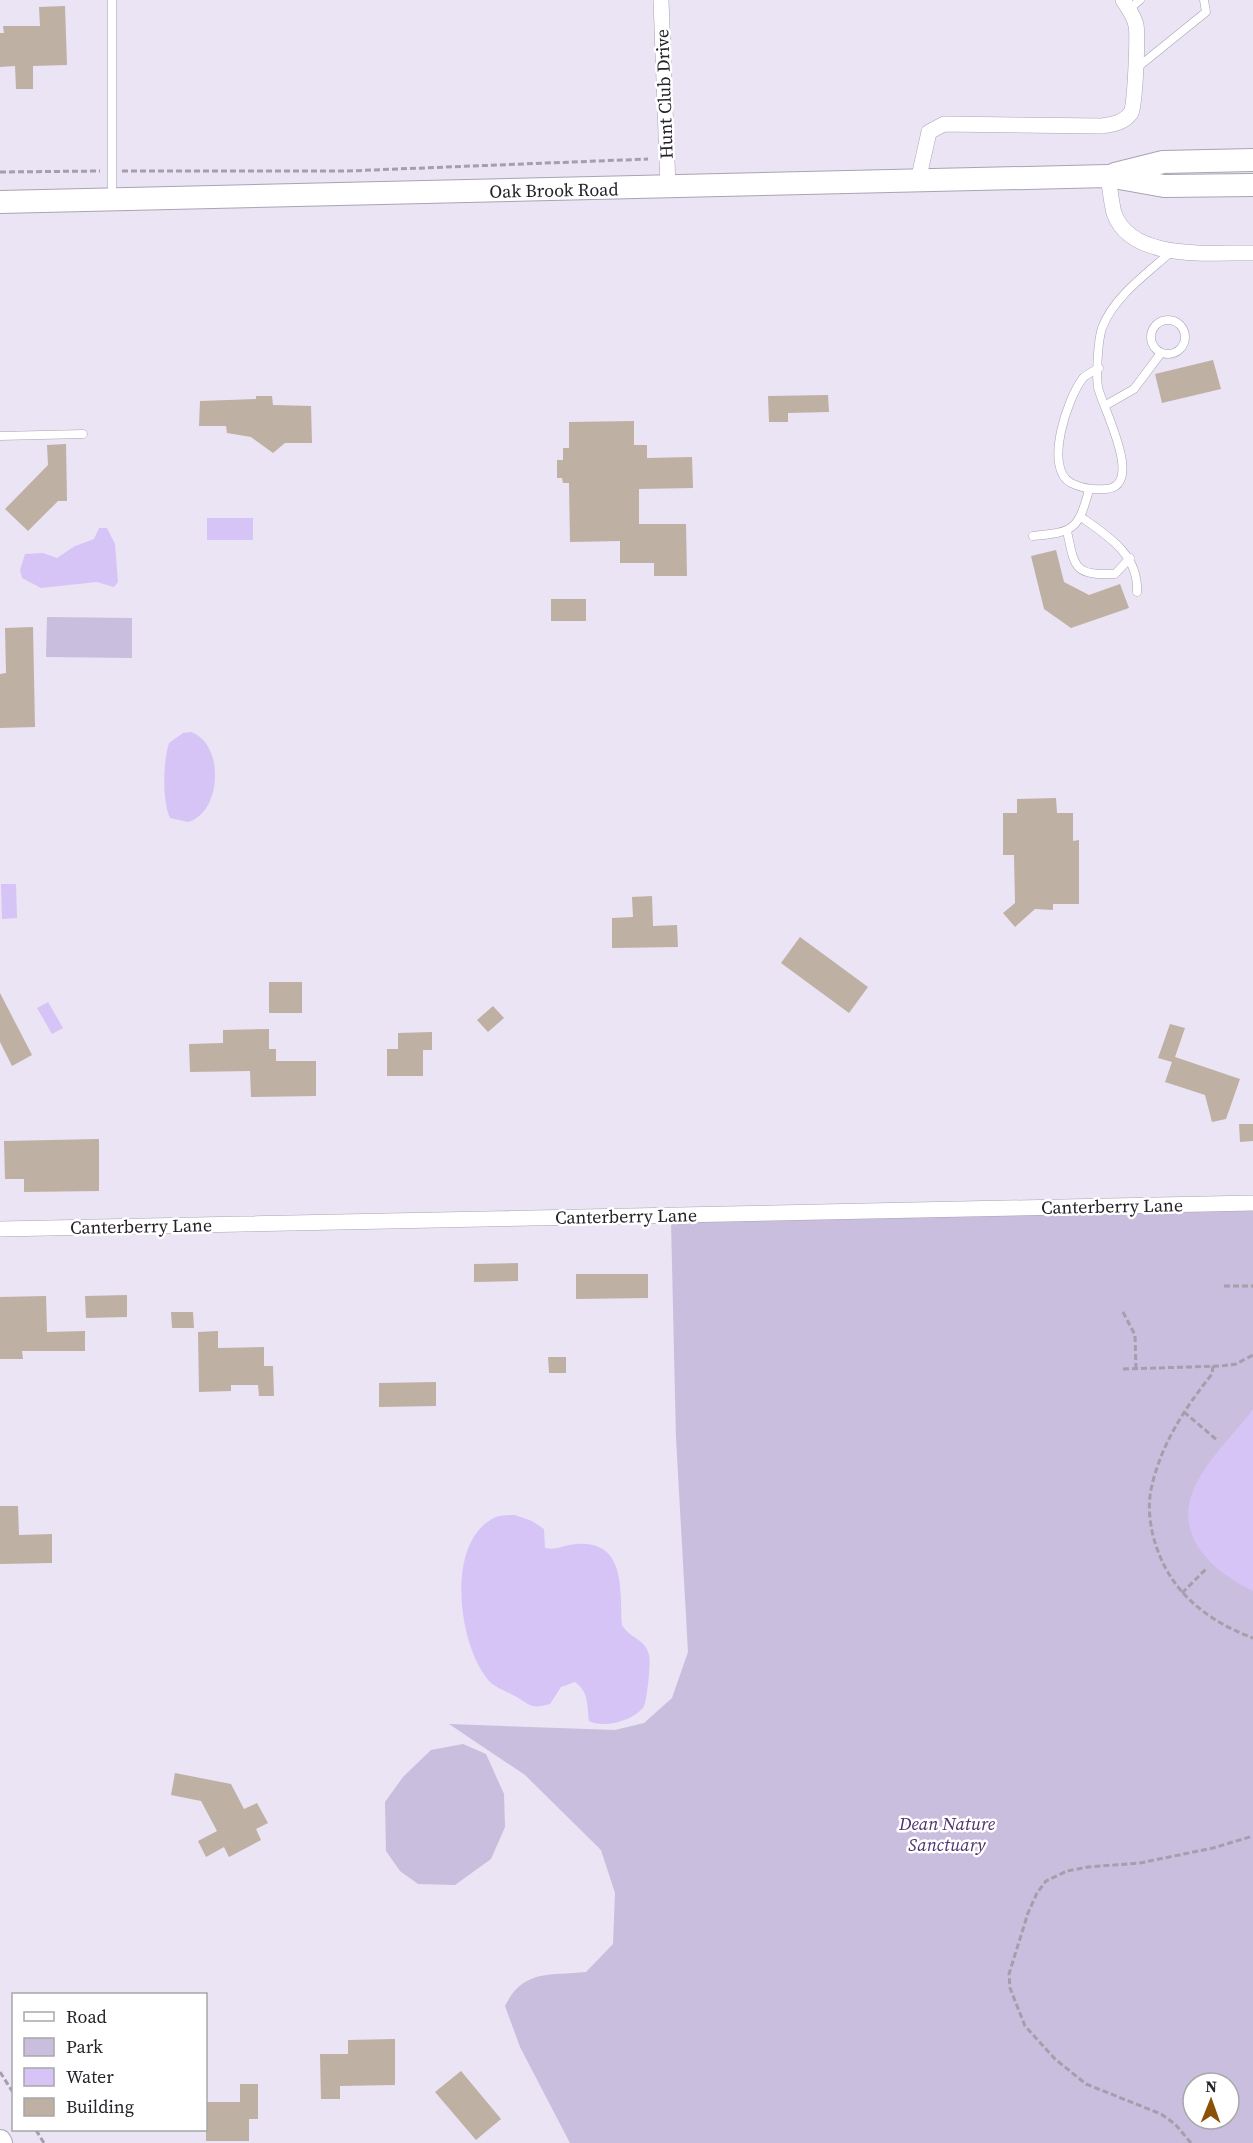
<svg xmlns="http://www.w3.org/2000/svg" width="1253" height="2143" viewBox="0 0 1253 2143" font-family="'Source Serif 4',serif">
<rect width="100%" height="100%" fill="#eae4f5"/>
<!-- green -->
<g fill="#c9bedd" fill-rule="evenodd">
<polygon points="47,617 132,618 132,658 46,657"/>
<path d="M 1253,1209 L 1253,2143 L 570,2143 L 520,2047 L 505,2006 C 523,1969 549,1976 586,1972 L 613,1944 L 615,1893 L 601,1850 L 525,1775 L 449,1724 L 615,1730 L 644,1723 L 672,1698 L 688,1652 L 676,1438 L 671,1221 ZM 1193,2083 L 1229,2083 L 1229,2119 L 1193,2119 Z"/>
<polygon points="463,1744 486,1754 504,1794 505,1827 491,1859 455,1885 418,1884 400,1871 386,1851 385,1802 403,1777 431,1750"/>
</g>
<!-- water -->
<g fill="#d7c4f7">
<rect x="207" y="518" width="46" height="22"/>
<polygon points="99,528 107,528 115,544 118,582 114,587 97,582 41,588 22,578 20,570 25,554 43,553 57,558 75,546 94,539"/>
<path d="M 191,732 C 225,744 222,812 188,822 L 170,818 C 162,801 163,761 169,743 L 183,733 Z"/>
<polygon points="1,884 16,884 17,918 2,919"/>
<polygon points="48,1002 63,1028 52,1034 37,1008"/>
<path d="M 1253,1409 L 1253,1591 C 1215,1573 1174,1538 1193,1491 C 1205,1461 1234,1435 1253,1409 Z"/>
<path d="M 515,1515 L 532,1521 L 544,1529 L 545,1548 C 556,1551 566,1544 577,1544 C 626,1541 620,1589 622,1625 C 629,1638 646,1639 649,1655 C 651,1663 647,1700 644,1706 C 636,1720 603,1729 589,1721 C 587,1705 589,1692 575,1682 L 561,1687 L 550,1704 C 530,1710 530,1704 513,1695 C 505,1691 495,1687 489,1681 C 458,1646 444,1540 496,1517 C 502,1515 509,1515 515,1515 Z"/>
</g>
<!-- building -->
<g fill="#bfb0a4">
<polygon points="65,6 67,65 33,66 33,89 16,89 15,66 0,67 0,33 4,33 3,26 40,26 39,7"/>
<polygon points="1213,360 1221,389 1162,403 1155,374"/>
<polygon points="828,395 829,412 788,413 788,422 769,422 768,396"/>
<polygon points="256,396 272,396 273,405 311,406 312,443 285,443 273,453 251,437 227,433 226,426 199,426 200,401 256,399"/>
<polygon points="634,421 634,445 647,445 647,458 692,457 693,488 639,489 639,524 686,524 687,576 654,576 654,563 620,563 620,541 570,542 569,483 563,483 562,478 557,478 557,460 563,460 563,448 569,448 569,422"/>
<polygon points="66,444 67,501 58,501 28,531 5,509 48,465 47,445"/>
<polygon points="1056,550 1064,582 1089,595 1120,584 1129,608 1071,628 1044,609 1031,556"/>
<rect x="551" y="599" width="35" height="22"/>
<polygon points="33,627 35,727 0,728 0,674 6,673 5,628"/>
<polygon points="1056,798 1057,813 1073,813 1073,841 1079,840 1079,904 1053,904 1053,910 1035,909 1015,927 1003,913 1015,903 1014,855 1003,855 1003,813 1017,813 1017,799"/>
<polygon points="652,896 653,926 677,925 678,947 612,948 612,918 633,917 632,897"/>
<polygon points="800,937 868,987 849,1013 781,963"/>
<rect x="269" y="982" width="33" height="31"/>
<polygon points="0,993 32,1055 12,1066 0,1042"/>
<polygon points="493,1006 504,1018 488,1032 477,1020"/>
<polygon points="1170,1024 1185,1028 1175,1057 1240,1079 1226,1119 1212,1122 1205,1095 1165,1082 1172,1062 1158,1058"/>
<polygon points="269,1029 269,1049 276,1049 276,1061 316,1061 316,1096 251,1097 250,1071 190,1072 189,1044 223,1043 223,1030"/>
<polygon points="432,1032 432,1050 423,1050 423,1076 387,1076 387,1049 398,1049 398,1033"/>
<polygon points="1239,1124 1253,1124 1253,1141 1240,1142"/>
<polygon points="99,1139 99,1191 24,1192 24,1179 5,1179 4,1141"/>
<polygon points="518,1263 518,1281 474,1282 474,1264"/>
<polygon points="576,1274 648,1274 648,1298 576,1299"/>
<polygon points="127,1295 127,1317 86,1318 85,1296"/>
<polygon points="46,1296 47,1332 85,1331 85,1351 22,1351 23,1359 0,1359 0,1297"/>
<polygon points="171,1312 193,1312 194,1328 172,1328"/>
<polygon points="218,1331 218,1348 264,1347 264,1366 273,1366 274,1396 259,1396 258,1385 231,1385 231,1391 199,1392 198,1332"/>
<polygon points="548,1357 566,1357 566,1373 549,1373"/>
<polygon points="436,1382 436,1406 379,1407 379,1383"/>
<polygon points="0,1506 18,1506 19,1535 52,1534 52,1563 0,1564"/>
<polygon points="175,1773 231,1784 244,1809 257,1803 268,1823 256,1829 261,1840 229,1857 224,1847 206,1857 198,1841 217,1831 201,1801 171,1795"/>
<polygon points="395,2039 395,2085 340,2086 340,2099 321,2099 320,2054 348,2054 348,2040"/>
<polygon points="461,2071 501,2119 476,2140 435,2092"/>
<polygon points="240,2084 258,2084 258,2119 249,2119 249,2141 206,2141 206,2102 240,2102"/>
</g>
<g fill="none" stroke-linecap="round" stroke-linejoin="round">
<defs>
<g id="service">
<polyline points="112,0 112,197"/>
<polyline points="1129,9 1140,0"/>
<polyline points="1138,67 1206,12 1204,0"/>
<circle cx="1168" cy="337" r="17"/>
<path d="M 1099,368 C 1094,371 1087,374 1083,378 C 1068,397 1043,468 1071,483 C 1083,489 1093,490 1106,489 C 1146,486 1101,405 1098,387 C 1096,375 1098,340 1102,328 C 1114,296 1148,273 1172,251"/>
<polyline points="1106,405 1134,389 1161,353"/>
<polyline points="0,436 83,434"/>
<path d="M 1081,517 C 1108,536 1139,555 1137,592"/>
<path d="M 1067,531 C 1075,569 1074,575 1115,574 L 1130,558"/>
<path d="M 1033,536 C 1074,532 1078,530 1089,490"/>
</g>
<g id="minor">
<polyline points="661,0 668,187"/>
<path d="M 1108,176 C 1110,188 1111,201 1114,213 C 1131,262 1212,252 1253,253"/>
<path d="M 918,181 L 929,132 L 944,124 L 1102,126 C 1114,124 1123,123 1131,113 C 1135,108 1138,35 1136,25 C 1134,16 1128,8 1123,0"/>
<polyline points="0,1229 1253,1203"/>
</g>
<g id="secondary">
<polyline points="1115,174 1163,162 1253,160"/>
<polyline points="0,202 1108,176 1164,186 1253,185"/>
<polyline points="0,2141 1,2143"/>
</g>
</defs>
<!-- service casing -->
<use href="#service" stroke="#a9a3b3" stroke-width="9"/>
<!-- minor casing -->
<use href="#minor" stroke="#a9a3b3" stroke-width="16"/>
<!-- secondary casing -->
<use href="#secondary" stroke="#a9a3b3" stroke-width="24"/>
<!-- path -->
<g stroke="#a49fac" stroke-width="3" stroke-dasharray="6 3" stroke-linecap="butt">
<polyline points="122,171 347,171 648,159"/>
<polyline points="0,172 100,171"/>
<polyline points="1224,1286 1253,1286"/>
<polyline points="1123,1312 1135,1335 1136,1369"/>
<path d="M 1213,1366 L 1212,1374 C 1185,1408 1162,1443 1152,1485 C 1148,1501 1149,1516 1152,1531 C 1164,1586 1202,1619 1253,1638"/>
<polyline points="1123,1369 1221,1366 1236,1364 1253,1355"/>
<polyline points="1184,1412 1217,1440"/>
<polyline points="1182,1593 1206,1569"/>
<polyline points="0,2072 14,2094"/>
<polyline points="36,2130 44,2143"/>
<polyline points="1191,2143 1175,2124 1161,2114 1086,2084 1055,2059 1025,2026 1010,1988 1009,1974 1028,1913 1037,1893 1046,1881 1067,1871 1088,1867 1140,1863 1213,1848 1253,1836"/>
</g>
<!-- service -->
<use href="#service" stroke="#fff" stroke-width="8"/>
<!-- minor -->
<use href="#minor" stroke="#fff" stroke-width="15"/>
<!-- secondary -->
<use href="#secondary" stroke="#fff" stroke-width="22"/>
</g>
<g text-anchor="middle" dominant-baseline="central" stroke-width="5" stroke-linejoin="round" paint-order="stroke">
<!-- street labels -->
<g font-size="18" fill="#252229" stroke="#fff">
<text transform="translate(664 94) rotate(-92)">Hunt Club Drive</text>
<text transform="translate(554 190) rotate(-1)">Oak Brook Road</text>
<text transform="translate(1112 1206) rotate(-1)">Canterberry Lane</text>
<text transform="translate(626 1216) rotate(-1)">Canterberry Lane</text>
<text transform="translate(141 1226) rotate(-1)">Canterberry Lane</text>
</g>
<!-- park labels -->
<g font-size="18" font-style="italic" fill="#4b316d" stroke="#fff">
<text x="947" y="1823">Dean Nature<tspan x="947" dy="21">Sanctuary</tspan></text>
</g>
</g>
<!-- legend -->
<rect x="12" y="1993" width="195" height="138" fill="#ffffff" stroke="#a8a7a9" stroke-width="1.5"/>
<rect x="24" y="2012" width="30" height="9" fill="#ffffff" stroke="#a8a7a9" stroke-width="1.5"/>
<text x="66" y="2023" font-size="18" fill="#252229">Road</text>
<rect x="24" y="2038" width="30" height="18" fill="#c9bedd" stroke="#a8a7a9" stroke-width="1.5"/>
<text x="66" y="2053" font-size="18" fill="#252229">Park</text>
<rect x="24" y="2068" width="30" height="18" fill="#d7c4f7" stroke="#a8a7a9" stroke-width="1.5"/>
<text x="66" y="2083" font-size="18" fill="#252229">Water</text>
<rect x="24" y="2098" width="30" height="18" fill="#bfb0a4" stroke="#a8a7a9" stroke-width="1.5"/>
<text x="66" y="2113" font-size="18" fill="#252229">Building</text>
<!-- north arrow -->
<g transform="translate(1211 2101) rotate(1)"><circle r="28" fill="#ffffff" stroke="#a8a7a9" stroke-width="1.5"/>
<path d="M0-4.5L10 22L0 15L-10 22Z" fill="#8a5107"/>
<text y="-9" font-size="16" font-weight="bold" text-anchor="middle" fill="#252229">N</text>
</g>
</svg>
